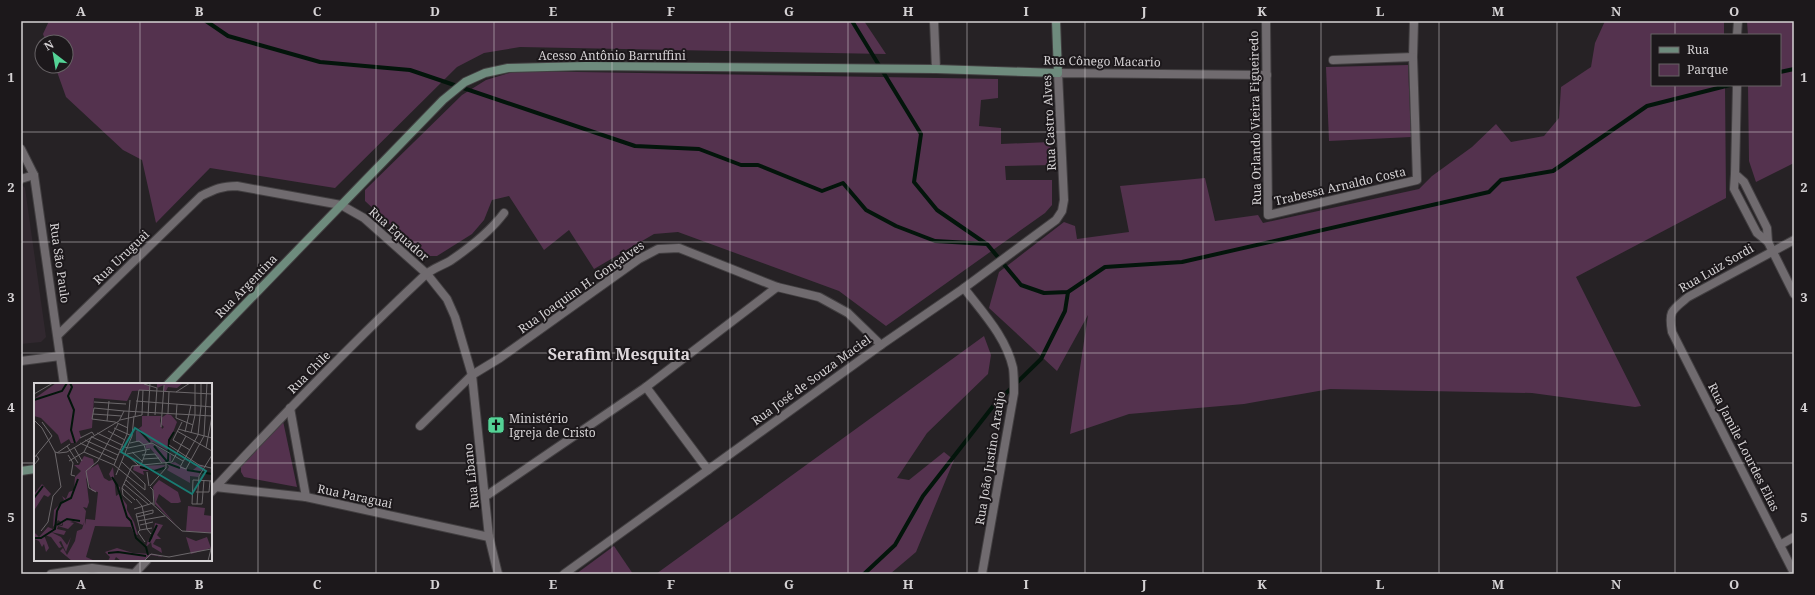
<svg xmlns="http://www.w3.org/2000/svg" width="1815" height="595" viewBox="0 0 1815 595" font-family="'Noto Serif',serif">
<rect width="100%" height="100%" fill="#262225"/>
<!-- built -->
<polygon fill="#31282f" points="21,184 25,188 46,337 41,342 21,344"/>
<!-- green -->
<g fill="#54324e">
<polygon points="49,21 864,21 886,54 520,47 484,53 457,67 335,188 210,168 156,223 142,160 123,150 66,97 55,66 66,66 66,42 46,42 43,34"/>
<polygon points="1605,21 1724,21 1724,35 1652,35 1652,85 1725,85 1726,198 1576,277 1641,406 1635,407 1532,393 1330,389 1244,404 1129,414 1070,434 1088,315 1057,371 989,308 999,272 1064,222 1075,226 1077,239 1129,232 1120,186 1205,178 1215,221 1258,215 1263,223 1419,189 1432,176 1472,147 1496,124 1511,142 1544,136 1559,118 1561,87 1591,67 1595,43"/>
<polygon points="1747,21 1794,21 1794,163 1756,182 1749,161 1748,85 1780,85 1780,35 1748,35"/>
<polygon points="1408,65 1411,137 1329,141 1326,67"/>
<polygon points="516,71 998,79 998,98 981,100 979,126 1001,128 1001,144 1050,142 1052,165 1005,166 1006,180 1052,180 1052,205 1045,213 886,326 839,291 678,232 654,234 594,269 569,230 544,250 509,196 492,200 484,220 472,234 437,256 424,256 365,201 365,190 462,95 486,80"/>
<polygon points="984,336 991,355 988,374 927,433 897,478 909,480 944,452 954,460 916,552 890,574 656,574"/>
<polygon points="283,421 297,487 244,477 241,472 241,466"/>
<polygon points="614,546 633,574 576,574"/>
</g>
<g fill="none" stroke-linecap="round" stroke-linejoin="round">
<!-- stream -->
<g stroke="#03150b" stroke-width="4">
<polyline points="206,21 228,36 320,62 410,70 635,146 699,149 741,165 758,165 822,191 843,183 866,210 896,226 935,241 987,244 1021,285 1044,293 1068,292 1105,267 1182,262 1489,192 1501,180 1553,171 1647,106 1730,85"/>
<polyline points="852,21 921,134 914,182 937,210 985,243"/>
<polyline points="1780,72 1794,69"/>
<polyline points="864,574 895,545 923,496 994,405 1041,359 1065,311 1068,292"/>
</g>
<defs>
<g id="street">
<polyline points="934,21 936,69"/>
<polyline points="1266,21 1268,215 1417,180 1413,57 1414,21"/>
<polyline points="1737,35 1738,21"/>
<polyline points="1333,60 1413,57"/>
<polyline points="1737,85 1735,174 1744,182 1767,228 1768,242 1794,294"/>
<polyline points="21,149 34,175 64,384"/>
<polyline points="1735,174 1734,189 1757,233 1768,242"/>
<polyline points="21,179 34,175"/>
<path d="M 1794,240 L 1688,297 C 1672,310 1668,311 1672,332 L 1794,573"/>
<path d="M 964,288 C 983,313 1006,337 1013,368 C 1014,376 1014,385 1014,393 L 982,574"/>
<path d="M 58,335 L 201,196 C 215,189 222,186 237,186 L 341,205 L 364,218 L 427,274 L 447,299 L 455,317 L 472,375 L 489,537 L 498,574"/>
<polyline points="21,361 60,356"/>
<polyline points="646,387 708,470"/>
<polyline points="290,408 306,497"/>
<polyline points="420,426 472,375 500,358 639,259 658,249 679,248 777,287 819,297 848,313 881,345"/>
<polyline points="215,487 306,497 489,537"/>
<path d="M 211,492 C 280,418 350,345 424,276 C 431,269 441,266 450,261 C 469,248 490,232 504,213"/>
<polyline points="486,496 646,387 777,287"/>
<polyline points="1780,545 1794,537"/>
<polyline points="51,574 92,568 135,574"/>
<polyline points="134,574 147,560"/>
<polyline points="564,574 881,345 964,288 1056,220 1062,211 1064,200 1058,73 1267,75"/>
</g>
<g id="secondary">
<polyline points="168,384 443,100 465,82 485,73 508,68 586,66 936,69 1058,73 1056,21"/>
<polyline points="21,471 35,469"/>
</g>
</defs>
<!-- street casing -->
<use href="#street" stroke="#423f41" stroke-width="10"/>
<!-- secondary casing -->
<use href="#secondary" stroke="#423f41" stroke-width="10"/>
<!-- street -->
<use href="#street" stroke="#706b6f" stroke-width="8"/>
<!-- secondary -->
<use href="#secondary" stroke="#6e8b7d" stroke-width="8"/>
</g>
<!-- grid -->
<path fill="none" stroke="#d5d2d4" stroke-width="1" stroke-opacity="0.55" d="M 140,21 L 140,384M 258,21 L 258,574M 376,21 L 376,574M 494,21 L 494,574M 612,21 L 612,574M 730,21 L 730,574M 848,21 L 848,574M 967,21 L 967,574M 1085,21 L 1085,574M 1203,21 L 1203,574M 1321,21 L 1321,574M 1439,21 L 1439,574M 1557,21 L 1557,574M 1675,21 L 1675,35M 1675,85 L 1675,574M 21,132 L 1794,132M 21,242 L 1794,242M 21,353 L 1794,353M 21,463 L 35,463M 211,463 L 1794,463M 140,560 L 140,574"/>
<!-- icons -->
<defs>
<symbol id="church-square" viewBox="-11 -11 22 22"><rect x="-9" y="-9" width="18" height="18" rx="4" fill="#54d396" stroke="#1c181b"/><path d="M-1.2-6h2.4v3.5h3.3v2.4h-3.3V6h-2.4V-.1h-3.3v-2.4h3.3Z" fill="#111"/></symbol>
</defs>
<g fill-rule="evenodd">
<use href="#church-square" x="486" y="415" width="20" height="20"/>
</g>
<g text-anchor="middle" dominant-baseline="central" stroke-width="4" stroke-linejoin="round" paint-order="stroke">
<!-- street labels -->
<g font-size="12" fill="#d5d2d4" stroke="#1c181b">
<text x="612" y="55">Acesso Antônio Barruffini</text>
<text transform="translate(1102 61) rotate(1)">Rua Cônego Macario</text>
<text transform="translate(1255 118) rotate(-91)">Rua Orlando Vieira Figueiredo</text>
<text transform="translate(1049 123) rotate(-93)">Rua Castro Alves</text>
<text transform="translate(1340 186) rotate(-13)">Trabessa Arnaldo Costa</text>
<text transform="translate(399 234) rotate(41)">Rua Equador</text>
<text transform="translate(121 257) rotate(-44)">Rua Uruguai</text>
<text transform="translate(60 263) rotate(82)">Rua São Paulo</text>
<text transform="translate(1716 268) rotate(-30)">Rua Luiz Sordi</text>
<text transform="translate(246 286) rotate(-46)">Rua Argentina</text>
<text transform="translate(581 287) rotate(-35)">Rua Joaquim H. Gonçalves</text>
<text transform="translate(309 372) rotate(-45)">Rua Chile</text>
<text transform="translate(811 380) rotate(-36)">Rua José de Souza Maciel</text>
<text transform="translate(1744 447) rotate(63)">Rua Jamile Lourdes Elias</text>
<text transform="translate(990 458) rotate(-81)">Rua João Justino Araújo</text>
<text transform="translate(471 476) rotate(-96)">Rua Líbano</text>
<text transform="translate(355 496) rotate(12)">Rua Paraguai</text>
</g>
<!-- poi labels -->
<g font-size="12" fill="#d5d2d4" stroke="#1c181b" text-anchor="start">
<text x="509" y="418">Ministério<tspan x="509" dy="14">Igreja de Cristo</tspan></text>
</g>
<!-- district labels -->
<g font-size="16" font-weight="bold" fill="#ddd7db" stroke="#1c181b">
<text x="619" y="354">Serafim Mesquita</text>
</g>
</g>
<!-- overview -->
<g transform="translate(34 383)">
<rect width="178" height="178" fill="#262225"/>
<path d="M 22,0 L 109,0 L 116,3 L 116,7 L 98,8 L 93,18 L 60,15 L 58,45 L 45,48 L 47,54 L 42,60 L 37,60 L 35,56 L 27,61 L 24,52 L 7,35 L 0,33 L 0,16 ZM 119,0 L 149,0 L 143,5 L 134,4 L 132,8 L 130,8 L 130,2 L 123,5 L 123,1 ZM 133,31 L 137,32 L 143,39 L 136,57 L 135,68 L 119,59 L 110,61 L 102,58 L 102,48 L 108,43 L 108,33 L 127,33 L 126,38 L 128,46 L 130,44 L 127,41 L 127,35 ZM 117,60 L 137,72 L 137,78 L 128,79 L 116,65 L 112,66 L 111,61 ZM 50,73 L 59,76 L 60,81 L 57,85 L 64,81 L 70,95 L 75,98 L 78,97 L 75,91 L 79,84 L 82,113 L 85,111 L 83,103 L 86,104 L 86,112 L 93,122 L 93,127 L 100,139 L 104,152 L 100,151 L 97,144 L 61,143 L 52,174 L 61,178 L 38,178 L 26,168 L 29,165 L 33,172 L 41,158 L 43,148 L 48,146 L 51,137 L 49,142 L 39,138 L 36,139 L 40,140 L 34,146 L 24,143 L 23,146 L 32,148 L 30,152 L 17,149 L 27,154 L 33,162 L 37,154 L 32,169 L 27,158 L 25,159 L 28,164 L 25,165 L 17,154 L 10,152 L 15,165 L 12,169 L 10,161 L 8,164 L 5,158 L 0,156 L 0,149 L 5,154 L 14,144 L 21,147 L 23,142 L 28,143 L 29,142 L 29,138 L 28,142 L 24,141 L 27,139 L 24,137 L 19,144 L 20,127 L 30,117 L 28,113 L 32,116 L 35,109 L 40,107 L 41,94 L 47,88 L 40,82 L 45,82 ZM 52,94 L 58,108 L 64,109 L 61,137 L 52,136 L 52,142 L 51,136 L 52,128 L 49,124 L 53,125 L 55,119 ZM 141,79 L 152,86 L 159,87 L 165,82 L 169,83 L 168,86 L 164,94 L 156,93 L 156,100 L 133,87 L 135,84 L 133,81 ZM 132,82 L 124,88 L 109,88 L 110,92 L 99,87 L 100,83 ZM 125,97 L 144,109 L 147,119 L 144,120 L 137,120 L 125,111 L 122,119 L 143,143 L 121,121 L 119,104 ZM 8,101 L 17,111 L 14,114 L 10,112 L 1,126 L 0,111 ZM 154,123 L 171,125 L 170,132 L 178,133 L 178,150 L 152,148 ZM 121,140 L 129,142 L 123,152 L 127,156 L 122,156 L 119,161 L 127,165 L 128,170 L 118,164 L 117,159 L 112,164 L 114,157 L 118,156 ZM 152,154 L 162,158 L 173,154 L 177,165 L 157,171 ZM 83,165 L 99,170 L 119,171 L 130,174 L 117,172 L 110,178 L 87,178 L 82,174 L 80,178 L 74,178 L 76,174 L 71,169 Z" fill="#54324e" fill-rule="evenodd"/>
<path fill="none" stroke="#03150b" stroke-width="2" d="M 36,0 L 38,4 L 34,13 L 40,27 L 37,47 L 41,60M 0,17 L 28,8 L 33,0M 105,47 L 116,59M 120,63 L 135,81 L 146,85M 134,78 L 135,57 L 140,49M 106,84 L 120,88 L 130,85M 153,87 L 178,91M 78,94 L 83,102 L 93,134 L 97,138 L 102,155 L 112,164 L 114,172M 0,115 L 9,103M 23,142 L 33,136 L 46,138M 0,155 L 7,155 L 21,146 L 23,128 L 27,120 L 37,115 L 44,96M 115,159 L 123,142M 74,170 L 84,169 L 112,173"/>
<path fill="none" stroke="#6c686b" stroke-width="1" d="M 161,0 L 161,32 L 178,33M 167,0 L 167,23 L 178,24M 110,1 L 123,5 L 121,32M 142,9 L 156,0M 0,11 L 19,0M 102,18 L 167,23 L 164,52 L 146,84 L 152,86 L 170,53 L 173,0M 60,19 L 92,21M 143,21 L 142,35 L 159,42M 90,28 L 60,25 L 58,36 L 81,39 L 94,45M 134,30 L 135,9M 59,31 L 88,33M 101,33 L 105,7 L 178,11M 114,33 L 116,0M 0,37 L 8,45 L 21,69 L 25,70 L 33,69 L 85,38 L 90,28 L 161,32 L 157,50M 86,37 L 108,32 L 109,7M 73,38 L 75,18M 148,39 L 139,57 L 156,67M 127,44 L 130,2M 80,45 L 98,53M 144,46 L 178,55M 74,48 L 91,57M 143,48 L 178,68M 151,49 L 157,22M 63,50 L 88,62M 58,54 L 86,67M 46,55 L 58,49 L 60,52M 51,57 L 84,72M 46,60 L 82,77M 96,60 L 105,58 L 110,62 L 112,68 L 107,82M 135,62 L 165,82 L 177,85M 33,63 L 44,80M 88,63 L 94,65 L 118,60 L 149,78M 40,64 L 48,78M 172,65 L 178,33M 50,69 L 80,82 L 93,51 L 96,17M 98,69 L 108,78M 23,70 L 36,61M 91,70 L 104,82M 93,71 L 116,66M 34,72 L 39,80 L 37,92 L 41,93M 108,72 L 121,71 L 128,80M 0,75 L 18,53 L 8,39M 109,76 L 125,75M 35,78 L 50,69 L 58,53M 88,79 L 111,101 L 111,107M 0,82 L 5,76 L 2,72M 80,82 L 111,107M 98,83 L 138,79 L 152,53M 98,83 L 88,105 L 101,117M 113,89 L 115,103M 82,92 L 98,53 L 100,33M 92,97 L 148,148 L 178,150M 170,97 L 168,121 L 158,121 L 159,97 L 160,97 L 178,98M 90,101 L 115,122M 116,103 L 132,85 L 132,79M 116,104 L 119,107 L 120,122M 88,105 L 89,112 L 98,120M 62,109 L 55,105 L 52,88 L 64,78 L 84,41M 162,109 L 175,109 L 176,98M 102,116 L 108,123 L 113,146 L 117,151M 163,121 L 165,93 L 178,72M 100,126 L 119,120M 103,134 L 119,130 L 119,127 L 102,131 L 106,147 L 104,149 L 111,159M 104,138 L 131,133M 106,142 L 119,139M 106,147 L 118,145M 7,148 L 14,139 L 19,113 L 27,104 L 21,69M 110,178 L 117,171 L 135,174 L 177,166M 174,178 L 178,162"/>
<path fill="#197b73" fill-opacity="0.15" stroke="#197b73" stroke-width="2" d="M 101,45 L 172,88 L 158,111 L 87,69 Z"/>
<rect width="178" height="178" fill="none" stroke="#d5d2d4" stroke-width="2"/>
</g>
<!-- border -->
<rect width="1815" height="595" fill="none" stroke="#1c181b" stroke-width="44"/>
<!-- legend -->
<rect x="1651" y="34" width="130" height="52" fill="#1c181b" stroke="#666265"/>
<rect x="1659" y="47" width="20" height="6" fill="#6e8b7d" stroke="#666265"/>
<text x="1687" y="54" font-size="12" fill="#d5d2d4">Rua</text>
<rect x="1659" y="64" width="20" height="12" fill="#54324e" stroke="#666265"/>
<text x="1687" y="74" font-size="12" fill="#d5d2d4">Parque</text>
<!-- north arrow -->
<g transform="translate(54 54) rotate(329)"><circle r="19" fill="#1c181b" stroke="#666265"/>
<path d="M0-3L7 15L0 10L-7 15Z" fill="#54d396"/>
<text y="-6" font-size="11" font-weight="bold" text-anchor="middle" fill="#d5d2d4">N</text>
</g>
<rect x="22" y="22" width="1771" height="551" fill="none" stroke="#d5d2d4" stroke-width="1.5"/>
<g font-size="13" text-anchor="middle" font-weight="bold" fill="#d5d2d4">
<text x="81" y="16">A</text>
<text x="199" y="16">B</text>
<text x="317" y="16">C</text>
<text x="435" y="16">D</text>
<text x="553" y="16">E</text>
<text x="671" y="16">F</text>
<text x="789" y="16">G</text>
<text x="908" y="16">H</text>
<text x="1026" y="16">I</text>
<text x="1144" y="16">J</text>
<text x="1262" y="16">K</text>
<text x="1380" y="16">L</text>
<text x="1498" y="16">M</text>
<text x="1616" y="16">N</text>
<text x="1734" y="16">O</text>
<text x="11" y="82">1</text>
<text x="1804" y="82">1</text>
<text x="11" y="192">2</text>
<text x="1804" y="192">2</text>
<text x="11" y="302">3</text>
<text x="1804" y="302">3</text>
<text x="11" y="412">4</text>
<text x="1804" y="412">4</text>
<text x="11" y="522">5</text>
<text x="1804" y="522">5</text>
<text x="81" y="589">A</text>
<text x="199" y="589">B</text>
<text x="317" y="589">C</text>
<text x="435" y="589">D</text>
<text x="553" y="589">E</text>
<text x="671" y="589">F</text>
<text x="789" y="589">G</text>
<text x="908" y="589">H</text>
<text x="1026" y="589">I</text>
<text x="1144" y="589">J</text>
<text x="1262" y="589">K</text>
<text x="1380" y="589">L</text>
<text x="1498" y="589">M</text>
<text x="1616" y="589">N</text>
<text x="1734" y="589">O</text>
</g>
</svg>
